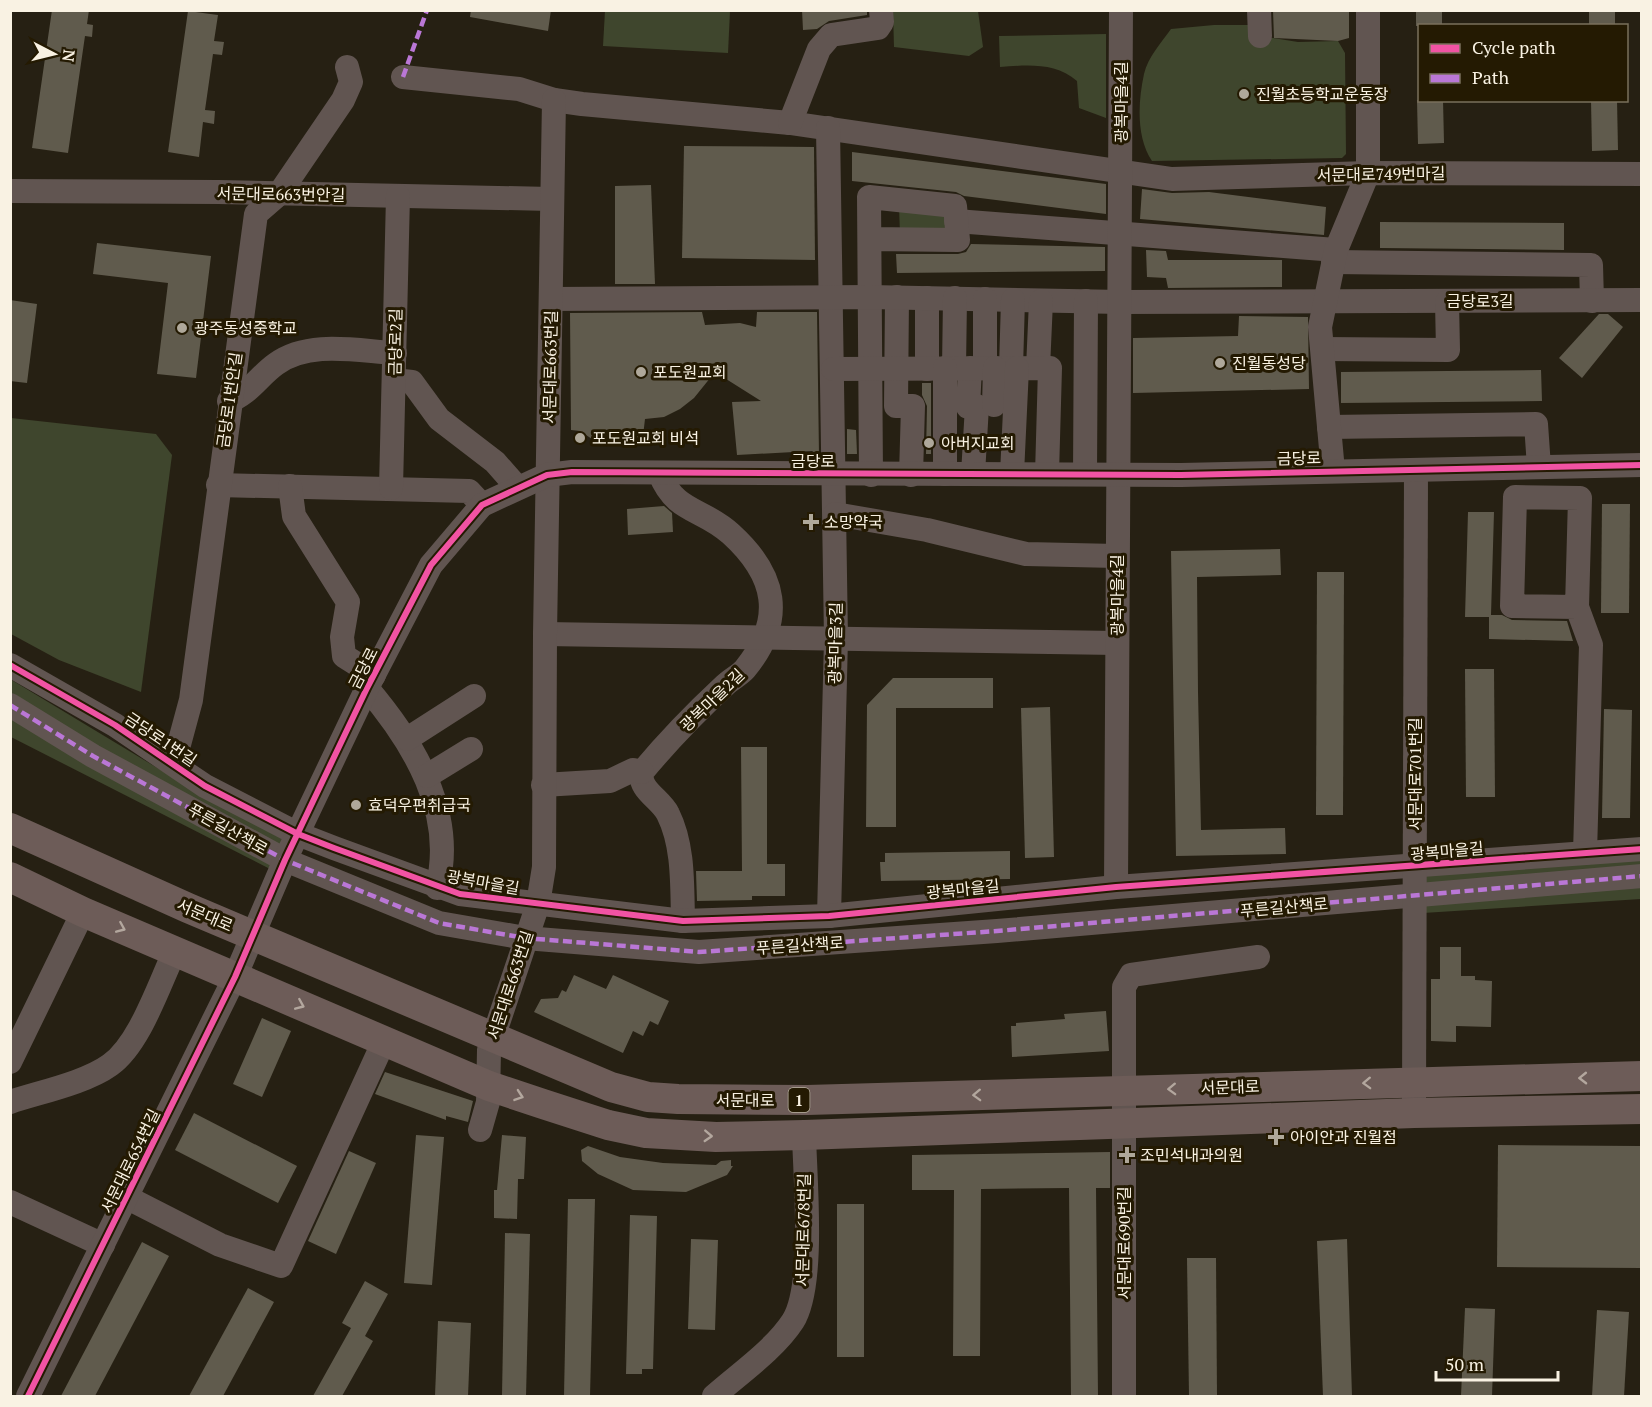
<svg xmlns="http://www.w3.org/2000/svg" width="1652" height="1407" viewBox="0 0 1652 1407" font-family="'PT Serif','Noto Sans KR',serif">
<rect width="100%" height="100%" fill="#262013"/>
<!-- green -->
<g fill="#3f462d">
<polygon points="605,11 730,11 728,53 603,46"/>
<polygon points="893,11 978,11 983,47 969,56 894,47"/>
<path d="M 1214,25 L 1253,25 L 1260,36 L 1298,42 L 1338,41 L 1345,53 L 1346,154 L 1342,158 L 1152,161 C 1136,137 1138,102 1144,74 C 1148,57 1161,43 1171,29 Z"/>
<path d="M 1106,34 L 1106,118 L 1079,108 L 1077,81 C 1055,62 1027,65 1000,67 L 999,36 Z"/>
<polygon points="899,206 949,210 951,238 900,234"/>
<polygon points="11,418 156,434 172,455 141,692 59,660 11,634"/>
<polygon points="10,679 212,801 284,836 270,869 11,737"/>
<polygon points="1641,859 1641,899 1423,913 1424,876"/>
</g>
<!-- building -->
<g fill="#605b4d">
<polygon points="52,10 89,10 87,24 93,25 92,37 85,36 68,153 32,148"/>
<polygon points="471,10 551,10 548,31 470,17"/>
<polygon points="802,10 867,10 867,15 829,21 817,29 803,30"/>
<polygon points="1273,10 1349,10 1349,38 1338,41 1274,38"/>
<polygon points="1442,10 1442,26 1416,26 1416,11"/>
<rect x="1589" y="10" width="26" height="16"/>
<polygon points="188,11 218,15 214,41 224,42 222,55 213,54 205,110 215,111 214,124 203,122 199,157 168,152"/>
<polygon points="1417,100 1443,100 1444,143 1418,144"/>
<polygon points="1591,100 1617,100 1618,150 1592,151"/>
<polygon points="684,146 814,147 815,260 682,258"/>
<polygon points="852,152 1106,184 1106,214 964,196 956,192 852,181"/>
<polygon points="651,185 655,284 615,284 615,186"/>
<polygon points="1142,189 1172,193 1209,192 1326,207 1324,235 1140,219"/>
<polygon points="1380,222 1564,223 1564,250 1380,248"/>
<polygon points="97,243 211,256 196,378 157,374 168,283 93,274"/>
<polygon points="971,244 1105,247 1105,271 897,273 896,254 958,254 966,252"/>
<polygon points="1146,250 1166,251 1168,260 1282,260 1282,287 1168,288 1166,278 1147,277"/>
<polygon points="10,300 37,304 27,383 10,381"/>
<polygon points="702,312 705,325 740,323 756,327 757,312 817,312 819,455 812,451 737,455 732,402 761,401 715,372 694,398 680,409 664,417 645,419 643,436 619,443 606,443 592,439 580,431 571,430 570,313"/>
<polygon points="1599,314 1608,314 1623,327 1582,378 1559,358"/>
<polygon points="1239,316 1308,317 1309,389 1133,393 1133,338 1238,336"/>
<polygon points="1541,370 1542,401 1341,403 1341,372"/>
<polygon points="922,383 931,383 931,454 926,454 927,406 922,395"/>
<polygon points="847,429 856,430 857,454 847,454"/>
<polygon points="1602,504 1630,504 1629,613 1601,613"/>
<polygon points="664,506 672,513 673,532 628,535 627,509"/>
<polygon points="1468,512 1494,512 1491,615 1502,615 1512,620 1567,621 1573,641 1489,639 1489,617 1465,617"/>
<polygon points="1280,549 1281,575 1197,577 1198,692 1201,830 1285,828 1286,854 1176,856 1171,551"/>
<polygon points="1317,572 1344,572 1343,815 1316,815"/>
<polygon points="1465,669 1494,669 1495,797 1466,797"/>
<polygon points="893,678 993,678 993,708 896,708 896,827 866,827 867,705"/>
<polygon points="1050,707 1054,857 1025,858 1021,708"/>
<polygon points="1604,709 1632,710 1630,818 1602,818"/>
<polygon points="741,747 767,747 767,864 785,864 785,896 752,896 752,900 697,901 696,871 742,871"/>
<polygon points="1010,851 1010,879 881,881 880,862 885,862 885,853"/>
<polygon points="1440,947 1461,947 1461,976 1475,976 1475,980 1492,981 1491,1027 1456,1026 1456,1042 1431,1041 1431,979 1440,979"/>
<polygon points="574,975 606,989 613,975 669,1001 658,1025 650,1021 643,1036 633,1031 623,1053 534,1012 541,999 558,998 562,990 566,992"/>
<polygon points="1106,1011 1109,1051 1012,1057 1011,1026 1016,1026 1016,1023 1065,1019 1064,1014"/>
<polygon points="262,1018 291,1031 262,1097 233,1084"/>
<polygon points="385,1072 473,1101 468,1122 446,1116 446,1120 375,1094"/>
<polygon points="194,1113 297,1166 278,1203 175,1150"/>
<polygon points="416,1135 444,1137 432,1285 404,1283"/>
<polygon points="502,1135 526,1137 524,1179 518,1179 517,1219 494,1218 494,1190 497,1190"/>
<polygon points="1498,1145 1640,1146 1641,1268 1497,1267"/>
<polygon points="588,1146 620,1157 663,1163 716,1165 721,1161 731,1160 731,1166 733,1166 727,1175 686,1192 633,1190 598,1174 582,1161 581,1150"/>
<polygon points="349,1151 376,1163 336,1254 308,1241"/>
<polygon points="1110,1152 1110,1188 1096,1188 1098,1396 1071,1396 1069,1188 981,1189 980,1356 953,1356 954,1190 912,1190 912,1155"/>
<polygon points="568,1199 595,1199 590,1396 564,1396"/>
<rect x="837" y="1204" width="27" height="153"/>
<polygon points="630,1215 657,1216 653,1369 642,1369 642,1374 626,1374"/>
<polygon points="505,1233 530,1234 526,1396 502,1396"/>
<polygon points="691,1239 718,1240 715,1330 688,1329"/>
<polygon points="1347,1239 1352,1396 1323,1396 1317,1241"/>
<polygon points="142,1242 169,1256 95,1396 61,1396"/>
<polygon points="1187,1258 1216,1258 1217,1396 1189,1396"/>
<polygon points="365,1281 388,1294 365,1336 373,1341 342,1396 313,1396 351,1328 342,1323"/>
<polygon points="248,1288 274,1302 223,1396 189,1396"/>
<polygon points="1465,1308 1495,1309 1492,1396 1461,1396"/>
<polygon points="1597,1310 1629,1312 1624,1396 1592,1396"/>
<polygon points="438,1321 471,1323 468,1396 435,1396"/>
</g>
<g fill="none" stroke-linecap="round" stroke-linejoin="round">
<!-- minor -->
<g stroke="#615551" stroke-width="24">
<polyline points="1259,10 1260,36"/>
<polyline points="403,77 519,89 554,100 582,104 790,123 1172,179 1368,173 1642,174"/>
<polyline points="790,123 819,49 831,35 878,28 882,22 881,10"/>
<polyline points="828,128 836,639 829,916"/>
<polyline points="10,191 218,192 551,199"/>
<polyline points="956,221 1336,250"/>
<polyline points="871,239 958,240 955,206 869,197 871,475"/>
<polyline points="1333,262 1591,265 1592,301"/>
<polyline points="897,297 896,406 913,406 911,475"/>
<polyline points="927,298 927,369"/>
<polyline points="551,299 870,297 1121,302 1642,300"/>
<polyline points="1323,349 1448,350 1447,302"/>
<polyline points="954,368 955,298"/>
<polyline points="970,368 968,407 977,406 973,474"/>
<polyline points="985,368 985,299"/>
<polyline points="1011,368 1013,300"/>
<polyline points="1038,368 1041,301"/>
<polyline points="833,369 1050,368 1047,474"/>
<polyline points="394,380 412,382 439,419 495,462 517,487"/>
<path d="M 229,401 C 249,394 259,376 276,364 C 309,340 357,351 395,353"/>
<polyline points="994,405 995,368"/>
<polyline points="1329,427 1536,424 1539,467"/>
<polyline points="1333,471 1320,327 1336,250 1368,173 1368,10"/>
<path d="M 660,474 C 675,513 703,508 731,534 C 776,575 786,619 745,669 C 740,675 731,679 724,686 C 696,712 667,742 642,772 C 638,790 661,799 668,814 C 684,846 682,886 683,921"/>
<polyline points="945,474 945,368"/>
<polyline points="1012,474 1017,368"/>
<polyline points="1085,474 1086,301"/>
<polyline points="218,485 469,491 482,505"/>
<polyline points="290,486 294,516 348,602 342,637 344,656 374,675"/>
<polyline points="391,488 398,196"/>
<polyline points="835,514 927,530 1026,554 1117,556"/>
<polyline points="1577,607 1512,606 1515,497 1580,498 1577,607 1591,645 1585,853"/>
<polyline points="545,634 1117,643"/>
<polyline points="10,665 115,725 205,786 298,834 334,848 460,894 683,921 829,916 1116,887 1642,849"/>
<path d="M 367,688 C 413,742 457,813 437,888"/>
<polyline points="10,705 93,756 285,860 439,923 525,938 699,952 997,931 1642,876"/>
<polyline points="407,739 474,696"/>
<polyline points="174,763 191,700 256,214 279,194 343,100 351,82 347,67"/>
<polyline points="427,776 471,749"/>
<polyline points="543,785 610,781 633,770 642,772"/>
<polyline points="1116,887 1121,10"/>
<polyline points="10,1062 83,912"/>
<polyline points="1414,1099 1416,471"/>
<path d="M 10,1102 C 40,1092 85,1083 110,1065 C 140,1044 159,984 175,951"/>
<polyline points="480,1130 488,1102 489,1050 538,904 544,867 545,634 554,100"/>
<polyline points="128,1198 220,1245 281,1266 384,1041"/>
<polyline points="10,1202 103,1245"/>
<polyline points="28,1396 235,977 285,860 367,688 431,565 482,505 547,475 572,472 1181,475 1642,465"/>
<path d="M 714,1396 C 740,1373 774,1350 793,1321 C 815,1286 805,1179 804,1135"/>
<polyline points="1124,1396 1124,987 1131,975 1258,957"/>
</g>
<!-- major -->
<g stroke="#6d5c58" stroke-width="30">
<polyline points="10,828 188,908 611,1087 648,1097 678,1099 807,1100 1642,1076"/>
<polyline points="10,877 83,912 489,1086 543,1104 608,1125 646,1133 716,1137 804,1135 1414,1113 1642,1109"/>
</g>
<!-- quiet -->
<g stroke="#ba77d6" stroke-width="4.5" stroke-dasharray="9 4.5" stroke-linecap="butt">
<polyline points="403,77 427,10"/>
<polyline points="10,705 93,756 285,860 439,923 525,938 699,952 997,931 1642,876"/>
</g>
<defs>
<g id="cycleway">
<polyline points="10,665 115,725 205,786 298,834 334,848 460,894 683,921 829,916 1116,887 1642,849"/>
<polyline points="28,1396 235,977 285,860 367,688 431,565 482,505 547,475 572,472 1181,475 1642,465"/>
</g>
</defs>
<!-- cycleway casing -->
<use href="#cycleway" stroke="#241a02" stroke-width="10"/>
<!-- cycleway -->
<use href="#cycleway" stroke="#f153a3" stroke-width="6"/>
</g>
<!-- one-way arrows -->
<defs><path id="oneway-chevron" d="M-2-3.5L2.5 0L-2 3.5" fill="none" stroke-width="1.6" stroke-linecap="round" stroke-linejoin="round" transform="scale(1.5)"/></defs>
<g stroke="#b3a79e">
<use href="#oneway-chevron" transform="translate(121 928) rotate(23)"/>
<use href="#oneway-chevron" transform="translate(300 1005) rotate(23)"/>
<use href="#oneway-chevron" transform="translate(1583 1078) rotate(179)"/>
<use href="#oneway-chevron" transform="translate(1367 1083) rotate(178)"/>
<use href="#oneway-chevron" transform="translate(1172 1089) rotate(178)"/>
<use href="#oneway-chevron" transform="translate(977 1095) rotate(178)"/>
<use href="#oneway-chevron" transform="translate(519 1096) rotate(19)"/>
<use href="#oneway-chevron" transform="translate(708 1136) rotate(3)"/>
</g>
<!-- markers -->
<g fill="#afa89a" stroke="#241a02" stroke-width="2">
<circle cx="1244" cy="94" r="6"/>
<circle cx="182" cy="328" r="6"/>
<circle cx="1220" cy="363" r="6"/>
<circle cx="641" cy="372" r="6"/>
<circle cx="580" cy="438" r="6"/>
<circle cx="929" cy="443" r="6"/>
<path d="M808 513h6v6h6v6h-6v6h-6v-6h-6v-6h6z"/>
<circle cx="356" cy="805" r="6"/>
<path d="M1273 1128h6v6h6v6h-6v6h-6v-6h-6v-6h6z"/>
<path d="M1124 1146h6v6h6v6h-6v6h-6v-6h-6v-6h6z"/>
</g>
<g text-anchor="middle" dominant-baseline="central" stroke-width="6" stroke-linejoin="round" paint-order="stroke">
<!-- shield labels -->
<rect fill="#241a02" stroke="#b9b1a0" stroke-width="1.5" x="788.5" y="1088" width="21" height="24" rx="4.5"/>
<g font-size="15" font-weight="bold" fill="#f9f2e3">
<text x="799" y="1100">1</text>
</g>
<!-- poi labels -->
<g font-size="16" fill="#f9f2e3" stroke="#241a02" text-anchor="start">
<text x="1256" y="94">진월초등학교운동장</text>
<text x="194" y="328">광주동성중학교</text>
<text x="1232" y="363">진월동성당</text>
<text x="653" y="372">포도원교회</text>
<text x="592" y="438">포도원교회 비석</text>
<text x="941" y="443">아버지교회</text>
<text x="824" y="522">소망약국</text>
<text x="368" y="805">효덕우편취급국</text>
<text x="1290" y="1137">아이안과 진월점</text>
<text x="1140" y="1155">조민석내과의원</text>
</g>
<!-- street labels -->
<g font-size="16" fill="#f9f2e3" stroke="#241a02">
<text transform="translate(1121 102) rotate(-90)">광복마을4길</text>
<text transform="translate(1381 174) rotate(-1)">서문대로749번마길</text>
<text transform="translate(281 194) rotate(1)">서문대로663번안길</text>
<text x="1480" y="301">금당로3길</text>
<text transform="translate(395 342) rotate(-89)">금당로2길</text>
<text transform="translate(550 367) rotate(-89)">서문대로663번길</text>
<text transform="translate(229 400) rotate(-82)">금당로1번안길</text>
<text transform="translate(1299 458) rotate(-1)">금당로</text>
<text x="813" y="461">금당로</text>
<text transform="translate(1117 595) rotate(-90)">광복마을4길</text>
<text transform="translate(835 643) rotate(-89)">광복마을3길</text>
<text transform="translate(363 668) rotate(-63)">금당로</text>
<text transform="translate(712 700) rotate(-44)">광복마을2길</text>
<text transform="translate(161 739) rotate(34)">금당로1번길</text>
<text transform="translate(1415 774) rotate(-90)">서문대로701번길</text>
<text transform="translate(228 829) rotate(29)">푸른길산책로</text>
<text transform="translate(1447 851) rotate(-5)">광복마을길</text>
<text transform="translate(483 882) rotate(10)">광복마을길</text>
<text transform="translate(963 889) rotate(-6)">광복마을길</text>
<text transform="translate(1284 907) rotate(-5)">푸른길산책로</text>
<text transform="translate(205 915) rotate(23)">서문대로</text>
<text transform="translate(800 945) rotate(-4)">푸른길산책로</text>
<text transform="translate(510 985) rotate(-72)">서문대로663번길</text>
<text transform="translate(1230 1087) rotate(-2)">서문대로</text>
<text x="745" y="1100">서문대로</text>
<text transform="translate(130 1161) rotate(-64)">서문대로654번길</text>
<text transform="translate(803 1230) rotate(-89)">서문대로678번길</text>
<text transform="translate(1124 1243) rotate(-90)">서문대로690번길</text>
</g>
</g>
<!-- border -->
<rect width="1652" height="1407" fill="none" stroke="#f9f2e3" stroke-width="24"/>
<!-- legend -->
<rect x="1418" y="24" width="210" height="78" fill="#241a02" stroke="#79705c" stroke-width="1.5"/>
<rect x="1430" y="44" width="30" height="9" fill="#f153a3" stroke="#79705c" stroke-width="1.5"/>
<text x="1472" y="54" font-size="18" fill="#f9f2e3">Cycle path</text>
<rect x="1430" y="74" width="30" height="9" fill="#ba77d6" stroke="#79705c" stroke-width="1.5"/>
<text x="1472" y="84" font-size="18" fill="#f9f2e3">Path</text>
<!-- north arrow -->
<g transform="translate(54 54) rotate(97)" stroke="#241a02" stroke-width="4.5" paint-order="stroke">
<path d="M0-4.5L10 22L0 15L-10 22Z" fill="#f9f2e3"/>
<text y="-9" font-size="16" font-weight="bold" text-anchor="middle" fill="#f9f2e3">N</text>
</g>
<!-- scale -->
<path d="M1436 1371v9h122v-9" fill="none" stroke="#f9f2e3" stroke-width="3"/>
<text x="1445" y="1371" font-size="18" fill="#f9f2e3" stroke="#241a02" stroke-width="4.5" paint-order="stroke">50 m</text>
</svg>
